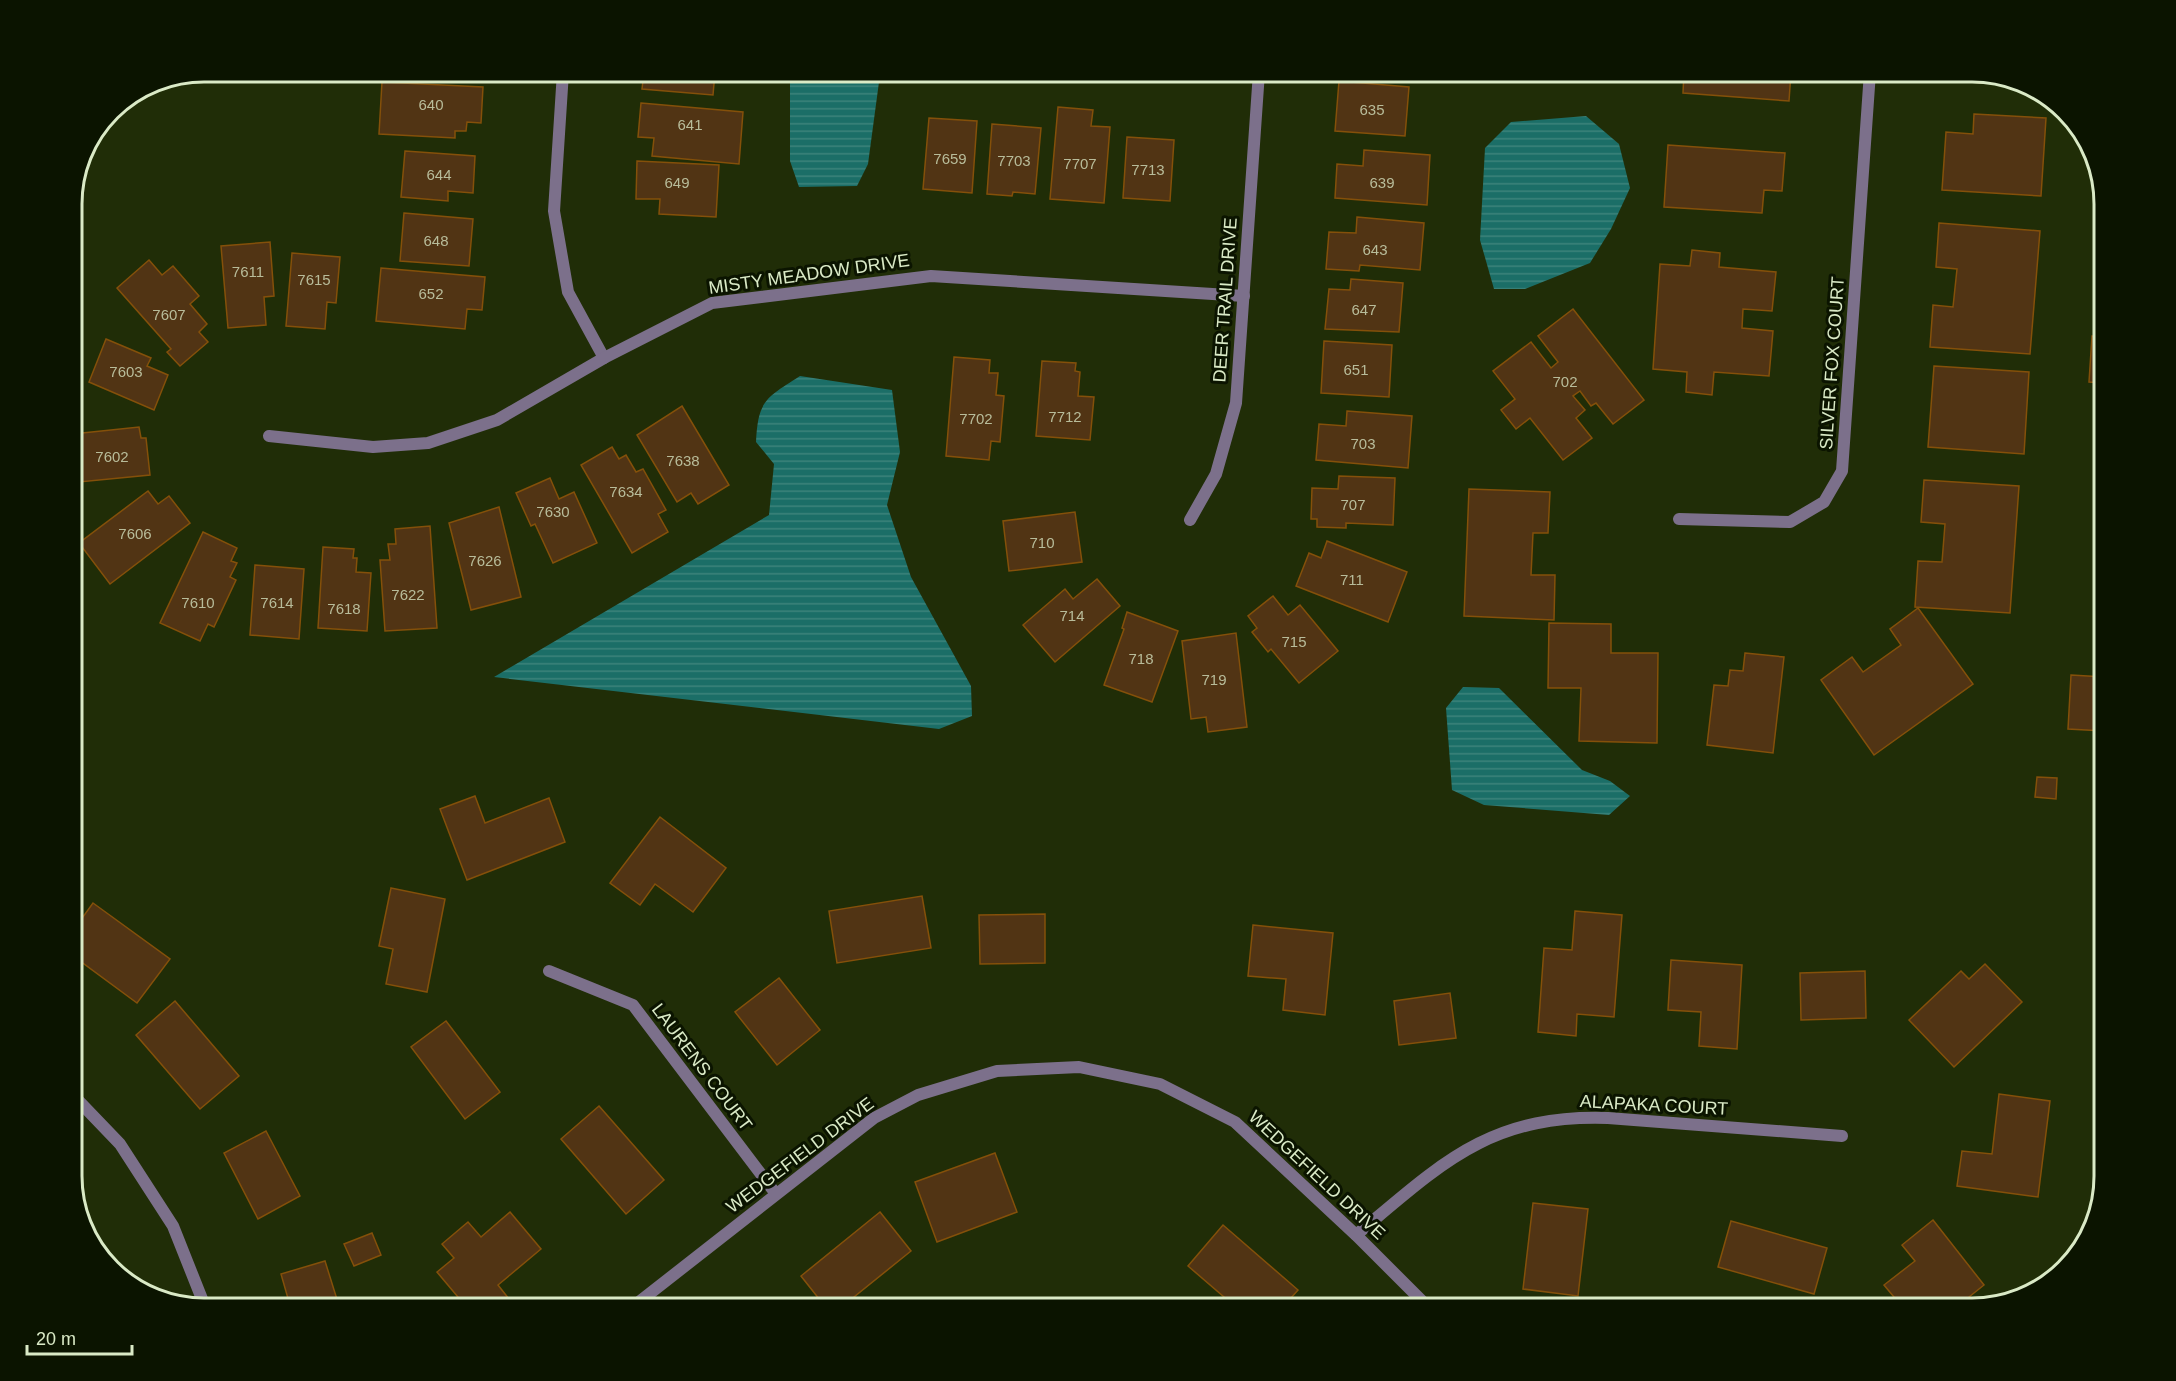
<svg xmlns="http://www.w3.org/2000/svg" width="2176" height="1381" viewBox="0 0 2176 1381" font-family="Helvetica,sans-serif">
<defs>
<pattern id="water-rules" width="6" height="5" patternUnits="userSpaceOnUse" patternTransform="scale(1.5)"><rect width="6" height="5" fill="#1b6e67"/><path d="M0 2.5h6" fill="none" stroke="#3c837b"/></pattern>
</defs>
<rect width="100%" height="100%" fill="#202d07"/>
<!-- water -->
<g fill="url(#water-rules)">
<polygon points="790,72 890,72 879,82 868,164 857,186 799,187 790,161"/>
<polygon points="1586,116 1619,144 1630,188 1611,229 1590,263 1525,289 1494,289 1480,240 1485,148 1511,122"/>
<path d="M 800,376 L 892,390 L 900,452 L 887,505 L 911,577 L 971,686 L 972,716 L 939,729 L 494,677 L 769,515 L 774,464 L 756,442 C 758,400 766,398 800,376 Z"/>
<polygon points="1463,687 1499,688 1582,770 1610,781 1630,796 1609,815 1484,805 1452,790 1446,708"/>
</g>
<!-- building -->
<g fill="#513414" stroke="#84500a" stroke-width="1.5">
<polygon points="424,72 486,72 485,77"/>
<polygon points="644,72 715,72 713,95 642,89"/>
<polygon points="1106,72 1178,72 1177,81 1106,75"/>
<polygon points="1684,72 1791,72 1789,101 1683,93"/>
<polygon points="1972,72 2014,85 1971,82"/>
<polygon points="1339,81 1409,87 1405,136 1335,131"/>
<polygon points="382,82 483,87 481,123 467,122 466,131 455,131 455,138 379,134"/>
<polygon points="641,103 743,112 739,164 652,156 654,138 638,137"/>
<polygon points="1058,107 1093,110 1091,126 1110,127 1104,203 1050,199"/>
<polygon points="1974,114 2046,118 2041,196 1942,190 1946,132 1973,134"/>
<polygon points="929,118 977,121 972,193 923,189"/>
<polygon points="992,124 1041,128 1035,194 1013,192 1012,196 987,194"/>
<polygon points="1127,137 1174,140 1170,201 1123,198"/>
<polygon points="1668,145 1785,153 1782,191 1764,190 1762,213 1664,207"/>
<polygon points="1364,150 1430,155 1427,205 1335,198 1337,164 1363,166"/>
<polygon points="405,151 475,156 473,193 448,191 448,201 401,197"/>
<polygon points="637,161 719,165 716,217 659,214 660,199 636,199"/>
<polygon points="404,213 473,219 469,266 400,261"/>
<polygon points="1357,217 1424,223 1420,270 1360,265 1359,271 1326,269 1329,232 1356,233"/>
<polygon points="1939,223 2040,231 2030,354 1930,347 1933,305 1953,307 1957,269 1936,267"/>
<polygon points="270,242 274,296 264,297 266,325 228,328 221,246"/>
<polygon points="1692,250 1720,253 1719,267 1776,272 1772,311 1743,309 1742,328 1773,331 1769,376 1714,372 1712,395 1686,392 1687,372 1653,369 1660,264 1690,266"/>
<polygon points="292,253 340,257 336,303 327,302 325,329 286,326"/>
<polygon points="149,260 162,275 173,266 199,296 190,304 207,324 199,332 208,342 180,366 167,352 171,349 117,288"/>
<polygon points="381,268 485,277 482,310 467,309 465,329 376,321"/>
<polygon points="1351,279 1403,283 1399,332 1325,329 1329,289 1350,290"/>
<polygon points="1573,309 1644,400 1613,424 1596,403 1591,406 1580,391 1573,396 1585,410 1576,418 1592,438 1563,460 1530,418 1516,429 1501,410 1515,399 1493,371 1531,342 1551,368 1558,362 1538,336"/>
<polygon points="2092,336 2104,337 2104,383 2089,382"/>
<polygon points="106,339 151,358 147,366 168,375 154,410 89,382"/>
<polygon points="1324,341 1392,345 1389,397 1321,393"/>
<polygon points="954,357 990,360 989,373 998,373 996,395 1004,396 1000,442 991,441 989,460 946,456"/>
<polygon points="1042,361 1076,363 1075,371 1080,372 1078,396 1094,397 1090,440 1036,436"/>
<polygon points="1934,366 2029,372 2024,454 1928,447"/>
<polygon points="682,406 729,485 698,504 691,493 677,502 637,435"/>
<polygon points="1347,411 1412,416 1408,468 1316,460 1319,424 1346,426"/>
<polygon points="139,427 141,438 146,438 150,475 79,482 73,434"/>
<polygon points="612,447 619,459 626,455 636,472 643,469 666,510 658,514 668,532 632,553 581,465"/>
<polygon points="1339,476 1395,478 1393,525 1346,523 1346,528 1317,527 1317,519 1311,519 1312,488 1338,489"/>
<polygon points="550,478 559,499 574,492 597,543 553,563 535,524 531,526 516,493"/>
<polygon points="1924,480 2019,486 2010,613 1915,607 1918,561 1942,562 1945,524 1921,522"/>
<polygon points="1469,489 1550,492 1548,533 1533,533 1531,575 1555,575 1554,620 1464,616"/>
<polygon points="148,491 158,504 169,496 190,523 110,584 79,543"/>
<polygon points="499,507 521,597 471,610 449,523"/>
<polygon points="1075,512 1082,562 1009,571 1003,521"/>
<polygon points="430,526 437,628 385,631 380,560 390,560 388,544 396,544 395,529"/>
<polygon points="203,532 237,548 231,561 237,563 230,577 236,580 214,627 208,624 200,641 160,623"/>
<polygon points="1327,541 1407,572 1388,622 1296,586 1309,553 1321,558"/>
<polygon points="323,547 354,549 353,558 357,558 356,572 371,573 367,631 318,628"/>
<polygon points="255,565 304,569 299,639 250,635"/>
<polygon points="1097,579 1120,606 1055,662 1023,625 1065,589 1073,599"/>
<polygon points="1273,596 1288,615 1300,605 1338,651 1299,683 1271,649 1268,652 1252,632 1257,628 1248,616"/>
<polygon points="1918,608 1973,684 1874,755 1821,680 1852,657 1863,672 1901,645 1890,629"/>
<polygon points="1127,612 1178,631 1152,702 1104,685 1124,629 1122,628"/>
<polygon points="1549,623 1611,624 1611,653 1658,653 1657,743 1579,741 1581,688 1548,688"/>
<polygon points="1236,633 1247,727 1208,732 1206,717 1191,719 1182,641"/>
<polygon points="1745,653 1784,657 1773,753 1707,745 1714,685 1728,686 1730,670 1743,671"/>
<polygon points="2071,675 2104,677 2104,731 2068,729"/>
<polygon points="2037,777 2057,778 2056,799 2035,797"/>
<polygon points="475,796 485,823 549,798 565,842 467,880 440,809"/>
<polygon points="660,817 726,868 693,912 655,884 640,905 610,883"/>
<polygon points="391,888 445,899 427,992 386,984 393,949 379,946"/>
<polygon points="922,896 931,948 837,963 829,911"/>
<polygon points="93,903 170,959 137,1003 72,955 72,932"/>
<polygon points="1575,911 1622,915 1614,1017 1577,1014 1576,1036 1538,1032 1544,948 1572,950"/>
<polygon points="1045,914 1045,963 980,964 979,915"/>
<polygon points="1253,925 1333,933 1325,1015 1283,1010 1286,979 1248,976"/>
<polygon points="1671,960 1742,965 1737,1049 1699,1046 1701,1012 1668,1010"/>
<polygon points="1985,964 2022,1002 1954,1067 1909,1020 1961,971 1969,979"/>
<polygon points="1865,971 1866,1018 1801,1020 1800,973"/>
<polygon points="779,978 820,1030 777,1065 735,1012"/>
<polygon points="1450,993 1456,1038 1399,1045 1394,1001"/>
<polygon points="175,1001 239,1076 200,1109 136,1035"/>
<polygon points="446,1021 500,1092 465,1119 411,1047"/>
<polygon points="1999,1094 2050,1101 2038,1197 1957,1186 1962,1151 1992,1154"/>
<polygon points="599,1106 664,1180 626,1214 561,1139"/>
<polygon points="266,1131 300,1196 258,1219 224,1153"/>
<polygon points="995,1153 1017,1212 937,1242 915,1182"/>
<polygon points="1533,1203 1588,1209 1578,1296 1523,1289"/>
<polygon points="510,1212 541,1249 498,1285 509,1299 497,1309 468,1309 437,1272 454,1258 442,1244 468,1222 481,1237"/>
<polygon points="880,1212 911,1251 839,1309 827,1309 801,1276"/>
<polygon points="1933,1220 1984,1285 1954,1309 1904,1309 1884,1285 1915,1261 1902,1245"/>
<polygon points="1731,1221 1827,1248 1814,1294 1718,1267"/>
<polygon points="1223,1225 1298,1290 1281,1309 1238,1309 1188,1266"/>
<polygon points="372,1233 381,1255 354,1266 344,1244"/>
<polygon points="325,1261 340,1309 291,1309 281,1274"/>
</g>
<g fill="none" stroke-linecap="round" stroke-linejoin="round">
<!-- minor -->
<g stroke="#7c708b" stroke-width="12">
<polyline points="563,72 554,211 568,292 604,358"/>
<polyline points="269,436 373,447 428,443 497,420 604,358 712,303 931,276 1244,296"/>
<polyline points="1679,519 1790,522 1824,502 1842,471 1870,72"/>
<polyline points="1190,520 1216,474 1236,403 1259,72"/>
<polyline points="549,971 633,1005 776,1194"/>
<polyline points="72,1094 120,1144 173,1226 206,1309"/>
<path d="M 1356,1235 C 1441,1164 1489,1114 1608,1118 L 1842,1136"/>
<polyline points="630,1309 874,1118 918,1095 997,1071 1079,1067 1160,1084 1235,1122 1356,1235 1430,1309"/>
</g>
</g>
<g text-anchor="middle" dominant-baseline="central" stroke-width="6" stroke-linejoin="round" paint-order="stroke">
<!-- number labels -->
<g font-size="15" fill="#b8bc9a">
<text x="431" y="104">640</text>
<text x="1372" y="109">635</text>
<text x="690" y="124">641</text>
<text x="950" y="158">7659</text>
<text x="1014" y="160">7703</text>
<text x="1080" y="163">7707</text>
<text x="1148" y="169">7713</text>
<text x="439" y="174">644</text>
<text x="677" y="182">649</text>
<text x="1382" y="182">639</text>
<text x="436" y="240">648</text>
<text x="1375" y="249">643</text>
<text x="248" y="271">7611</text>
<text x="314" y="279">7615</text>
<text x="431" y="293">652</text>
<text x="1364" y="309">647</text>
<text x="169" y="314">7607</text>
<text x="1356" y="369">651</text>
<text x="126" y="371">7603</text>
<text x="1565" y="381">702</text>
<text x="1065" y="416">7712</text>
<text x="976" y="418">7702</text>
<text x="1363" y="443">703</text>
<text x="112" y="456">7602</text>
<text x="683" y="460">7638</text>
<text x="626" y="491">7634</text>
<text x="1353" y="504">707</text>
<text x="553" y="511">7630</text>
<text x="135" y="533">7606</text>
<text x="1042" y="542">710</text>
<text x="485" y="560">7626</text>
<text x="1352" y="579">711</text>
<text x="408" y="594">7622</text>
<text x="198" y="602">7610</text>
<text x="277" y="602">7614</text>
<text x="344" y="608">7618</text>
<text x="1072" y="615">714</text>
<text x="1294" y="641">715</text>
<text x="1141" y="658">718</text>
<text x="1214" y="679">719</text>
</g>
<!-- street labels -->
<g font-size="18" fill="#daeac6" stroke="#0b1400">
<text transform="translate(809 274) rotate(-8)">MISTY MEADOW DRIVE</text>
<text transform="translate(1225 300) rotate(-86)">DEER TRAIL DRIVE</text>
<text transform="translate(1832 363) rotate(-86)">SILVER FOX COURT</text>
<text transform="translate(702 1067) rotate(53)">LAURENS COURT</text>
<text transform="translate(1654 1105) rotate(3)">ALAPAKA COURT</text>
<text transform="translate(800 1155) rotate(-37)">WEDGEFIELD DRIVE</text>
<text transform="translate(1317 1175) rotate(43)">WEDGEFIELD DRIVE</text>
</g>
</g>
<!-- crop -->
<path d="M0 0H2176V1381H0ZM204 82H1972A122 122 0 0 1 2094 204V1176A122 122 0 0 1 1972 1298H204A122 122 0 0 1 82 1176V204A122 122 0 0 1 204 82Z" fill="#0b1400" fill-rule="evenodd"/>
<path fill="none" stroke="#daeac6" stroke-width="3" d="M204 82H1972A122 122 0 0 1 2094 204V1176A122 122 0 0 1 1972 1298H204A122 122 0 0 1 82 1176V204A122 122 0 0 1 204 82Z"/>
<!-- scale -->
<path d="M27 1345v9h105v-9" fill="none" stroke="#daeac6" stroke-width="3"/>
<text x="36" y="1345" font-size="18" fill="#daeac6" stroke="#0b1400" stroke-width="4.5" paint-order="stroke">20 m</text>
</svg>
